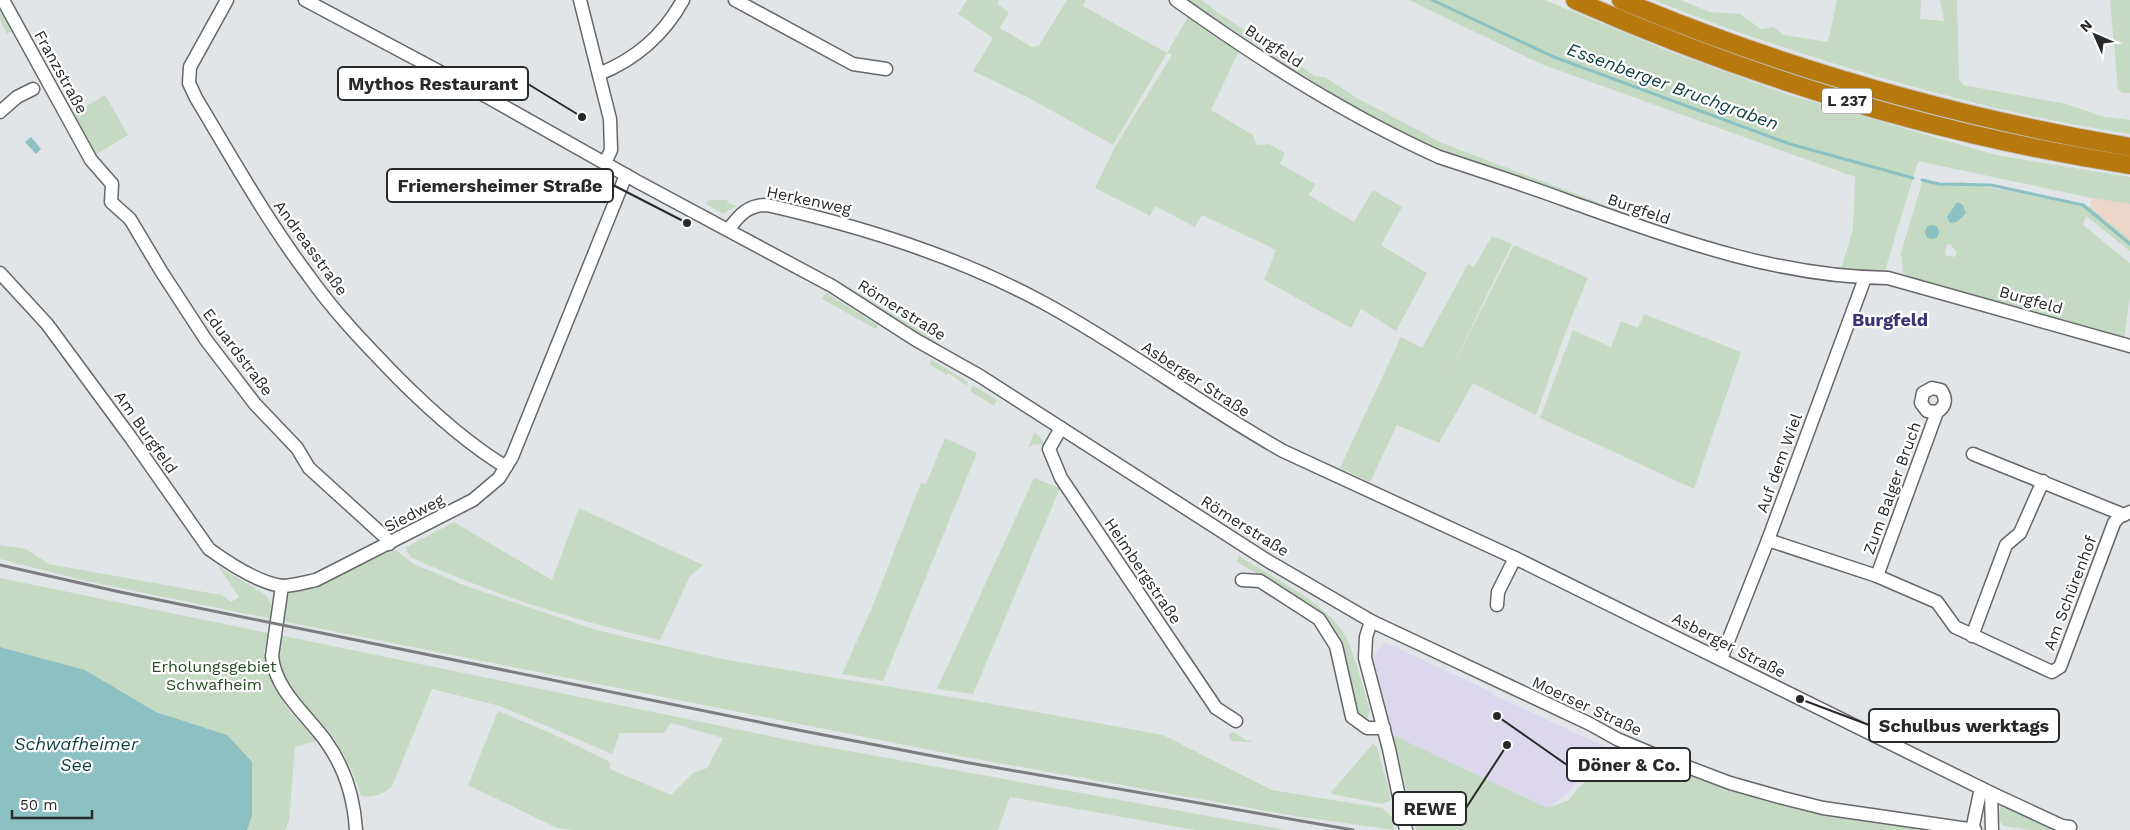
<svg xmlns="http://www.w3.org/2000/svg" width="2130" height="830" viewBox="0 0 2130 830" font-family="'Work Sans',sans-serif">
<rect width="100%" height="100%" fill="#e2e5e8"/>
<!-- commercial -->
<polygon fill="#dcd7ed" points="1385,642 1491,692 1491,694 1602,745 1610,753 1609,757 1584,775 1565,796 1547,808 1393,735 1374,660 1376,652"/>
<!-- industrial -->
<polygon fill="#ecd6c9" points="2092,198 2130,204 2130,240 2090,207"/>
<!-- green -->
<g fill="#c5dac3" fill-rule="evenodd">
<polygon points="967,0 999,0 997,4 1009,12 1000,28 1032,47 1039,45 1067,0 1086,0 1083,6 1167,53 1189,15 1240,49 1211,110 1253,135 1257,145 1269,144 1285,153 1280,164 1316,184 1309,195 1354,222 1373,190 1402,207 1381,245 1427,273 1396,331 1361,309 1351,328 1264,280 1276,250 1202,215 1195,227 1155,206 1150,216 1095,188 1115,147 1172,55 1167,53 1113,145 1027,97 973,71 993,38 958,14"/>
<polygon points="1187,0 1202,0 1217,12 1315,76 1325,77 1357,98 1442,143 1671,230 1772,259 1841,269 1853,229 1855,177 1541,64 1409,0 1545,0 1673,53 1786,94 1996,155 2130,177 2130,204 2092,198 1918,161 1884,274 1840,272 1734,254 1437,152 1382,126"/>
<path d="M 1654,0 L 1681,0 L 1710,12 L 1740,14 L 1761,29 L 1773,27 L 1784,35 L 1828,42 L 1837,0 L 1921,0 L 1920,19 L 1944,21 L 1940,0 L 1957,0 L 1959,79 L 1963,85 L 2066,104 L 2104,117 L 2130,120 L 2130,134 C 2029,119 1930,93 1832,63 C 1772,44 1712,24 1654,0 Z"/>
<polygon points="2110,0 2130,0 2130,93 2122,93 2118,89"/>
<polygon points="0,4 14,30 7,34 0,20"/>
<polygon points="105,95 128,135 94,156 70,116"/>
<path d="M 1923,179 L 1945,184 L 1962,182 L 2090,207 L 2130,240 L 2130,251 L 2086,216 L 2083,225 L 2130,263 L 2130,296 L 2124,339 L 1909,278 L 1903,272 L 1901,253 ZM 1950,244 L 1956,251 L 1956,255 L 1953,257 L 1945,255 L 1946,245 Z"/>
<polygon points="709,200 728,200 727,203 737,206 723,214 706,204"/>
<polygon points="1492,236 1512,244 1450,371 1514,245 1588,278 1566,331 1536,415 1473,383 1439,443 1397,425 1370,482 1340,468 1401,337 1422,348 1468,264 1474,267"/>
<polygon points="832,277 924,333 951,353 833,279"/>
<polygon points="826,293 878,325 876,329 822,299"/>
<polygon points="1644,314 1741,352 1694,489 1540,418 1573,330 1611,347 1621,321 1638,328"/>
<polygon points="932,360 968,382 966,387 966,385 948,373 947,375 929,364"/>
<polygon points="973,385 997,400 994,406 970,391"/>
<polygon points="1035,432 1043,441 1044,445 1033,444 1030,447 1028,447"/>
<polygon points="945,438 977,453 883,681 842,674 871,610 921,483 926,484"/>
<polygon points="1034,478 1060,488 973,694 937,689"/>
<path d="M 579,508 L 703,565 L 690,576 L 660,640 C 577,621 494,595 417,560 L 411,557 L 405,548 L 454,522 L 552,580 Z"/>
<polygon points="0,545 26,549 49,564 221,595 231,602 239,597 218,566 266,595 271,604 272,619 86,581 0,559"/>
<polygon points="396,550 412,563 466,586 590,628 638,640 727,660 970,700 1163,735 1272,790 1382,808 1394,818 1394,830 1295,816 965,757 282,621 289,593 321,585 384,554"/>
<path d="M 1239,556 C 1271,577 1328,603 1346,637 C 1355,655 1363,689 1370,710 L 1367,720 L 1361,720 L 1356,716 L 1334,634 L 1261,576 L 1237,562 Z"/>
<polygon points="0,578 268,633 264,653 273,683 286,707 316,741 295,747 289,821 285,830 247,830 252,816 227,735 156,712 85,670 0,647"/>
<path d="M 279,635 L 794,741 L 1286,830 L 1195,830 L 1010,797 L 998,830 L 572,830 L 557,828 L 468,785 L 498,711 L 551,733 L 610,762 L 610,769 L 671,795 L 693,773 L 707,768 L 723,738 L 671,723 L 664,733 L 620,733 L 612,754 L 500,706 L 432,689 L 392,786 C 384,794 374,798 362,796 L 362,798 C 355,776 346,756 332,736 C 318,715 284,690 279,666 C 276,656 278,646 279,635 Z"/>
<polygon points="1188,652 1222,703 1226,707 1222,706 1187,655"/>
<polygon points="1233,732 1248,741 1250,740 1251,742 1232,741 1228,735"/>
<polygon points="1393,735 1547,808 1569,800 1577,789 1621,754 1779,805 1821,815 1923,830 1416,830"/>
<polygon points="1373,744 1377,747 1390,795 1390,801 1382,804 1332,794 1331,792"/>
<polygon points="2001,803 2060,830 2031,830 2003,826 1999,819"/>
</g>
<!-- water -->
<g fill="#8cc0c3">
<polygon points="31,137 41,149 36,154 25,142"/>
<polygon points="1957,202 1963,205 1966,213 1957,222 1950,223 1947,217"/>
<circle cx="1932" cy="232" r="7"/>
<polygon points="0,647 85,670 156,712 227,735 252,762 252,816 247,830 0,830"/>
</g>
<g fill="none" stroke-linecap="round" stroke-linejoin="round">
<!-- stream -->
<g stroke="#8cc0c3" stroke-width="3">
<polyline points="1432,0 1554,57 1790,144 1913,178"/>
<polyline points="1922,180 1939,184 1991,185 2083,205 2130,244"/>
</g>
<defs>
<g id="minor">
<polyline points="3,0 91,160 112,184 111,202 130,219 161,271 206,340 255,404 297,448 309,468 385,537 389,544"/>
<path d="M 227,0 L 190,67 L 189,83 L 196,98 C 232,158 266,219 308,275 C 334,312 366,345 398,378 C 431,411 466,443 506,467"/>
<polyline points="305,0 491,99 640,183 832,286 916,340 980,376 1268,561 1371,621 1590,724 1617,739 1648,752 1730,783 1783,798 1823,808 1975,830"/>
<polyline points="580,0 610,119 611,150 605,163"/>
<polyline points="735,0 853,64 886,69"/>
<path d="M 1176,0 C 1259,59 1346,115 1439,157 C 1482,171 1525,185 1568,201 C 1673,238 1775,277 1888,278 L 2130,346"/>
<path d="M 599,74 C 636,59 663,36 683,0"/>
<polyline points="0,112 17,97 33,89"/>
<path d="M 729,229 C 739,215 748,205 767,205 C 863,227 957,256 1044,303 C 1127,348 1201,405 1283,451 L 1515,558 L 1991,793 L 2062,826 L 2070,827"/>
<path d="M 0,273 L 47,324 L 131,438 L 209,549 C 227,562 259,583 282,586 C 292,586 306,582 316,580 L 473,500 L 499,478 L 512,457 L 626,175"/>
<polyline points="1061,428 1049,449 1061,478 1216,708 1236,721"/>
<polyline points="1973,454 2124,515"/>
<polyline points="1768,540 1877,576 1937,602 1955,627 2052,672 2060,667 2114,523 2119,517 2130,512"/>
<path d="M 1877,576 L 1937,412 C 1946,406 1947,399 1941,390 L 1932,388 L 1923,393 L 1921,403 L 1927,411 L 1937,412"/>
<polyline points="1242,580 1260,581 1319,619 1336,646 1352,717 1367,728 1384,728"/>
<path d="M 282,586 L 272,656 C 275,690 306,714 325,740 C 344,766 354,798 356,830"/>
<polyline points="1497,605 1498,592 1515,558"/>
<polyline points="1371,621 1366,637 1365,658 1389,749 1406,830"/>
<polyline points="1972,636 2006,545 2020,533 2043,481"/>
<polyline points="1721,659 1768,540 1865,278"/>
<polyline points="1991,793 1992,830"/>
<polyline points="1972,830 1981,788"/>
</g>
<g id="highway">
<path d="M 1575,0 C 1753,79 1938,135 2130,165"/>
<path d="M 1621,0 C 1785,69 1955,117 2130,147"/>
</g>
</defs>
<!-- minor casing -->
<use href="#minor" stroke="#65676a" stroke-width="15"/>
<!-- highway casing -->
<use href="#highway" stroke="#c3c3c3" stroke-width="20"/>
<!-- minor -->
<use href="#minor" stroke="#fff" stroke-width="12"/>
<!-- highway -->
<use href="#highway" stroke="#b7790e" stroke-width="18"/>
<!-- rail -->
<polyline stroke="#7b7c7e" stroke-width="3" points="0,565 120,592 798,730 964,762 1353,830"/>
</g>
<g text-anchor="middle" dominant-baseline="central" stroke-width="4.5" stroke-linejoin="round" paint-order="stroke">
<!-- shield labels -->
<rect fill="#fff" stroke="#68696a" stroke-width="1" x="1822" y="88.5" width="50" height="25" rx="4"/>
<g font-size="15" font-weight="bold" fill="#28292a">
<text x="1847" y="101">L 237</text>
</g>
<!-- street labels -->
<g font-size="16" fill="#28292a" stroke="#fff">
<text transform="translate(1274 46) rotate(33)">Burgfeld</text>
<text transform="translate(61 72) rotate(61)">Franzstraße</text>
<text transform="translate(809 200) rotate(12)">Herkenweg</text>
<text transform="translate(1639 209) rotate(19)">Burgfeld</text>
<text transform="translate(311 248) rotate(54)">Andreasstraße</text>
<text transform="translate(2031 300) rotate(16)">Burgfeld</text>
<text transform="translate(902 310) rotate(32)">Römerstraße</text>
<text transform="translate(238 352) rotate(53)">Eduardstraße</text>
<text transform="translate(1196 379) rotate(33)">Asberger Straße</text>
<text transform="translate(146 432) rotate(55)">Am Burgfeld</text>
<text transform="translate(1779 463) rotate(-70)">Auf dem Wiel</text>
<text transform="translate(1892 488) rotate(-70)">Zum Balger Bruch</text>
<text transform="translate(414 513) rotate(-27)">Siedweg</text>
<text transform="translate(1245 526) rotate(32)">Römerstraße</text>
<text transform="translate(1143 571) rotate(56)">Heimbergstraße</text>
<text transform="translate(2070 593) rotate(-69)">Am Schürenhof</text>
<text transform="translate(1729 645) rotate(27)">Asberger Straße</text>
<text transform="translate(1587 706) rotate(25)">Moerser Straße</text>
</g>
<!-- park labels -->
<g font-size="16" fill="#244d21" stroke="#fff">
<text x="214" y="666">Erholungsgebiet<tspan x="214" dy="18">Schwafheim</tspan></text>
</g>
<!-- water labels -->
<g font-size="18" font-style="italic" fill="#0c3e40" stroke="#fff">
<text transform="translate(1673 86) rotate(20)">Essenberger Bruchgraben</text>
<text x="76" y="743">Schwafheimer<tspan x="76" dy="21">See</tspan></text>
</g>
<!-- neighbourhood labels -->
<g font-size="18" font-weight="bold" fill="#3c3571" stroke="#fff">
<text x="1890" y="319">Burgfeld</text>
</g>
</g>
<!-- callouts -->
<path fill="none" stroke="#28292a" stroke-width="2" d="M582 117L528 84M687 223L613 185M1800 699L1869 725M1497 716L1567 765M1507 745L1466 808"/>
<g fill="#28292a" stroke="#fff" stroke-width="2">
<circle cx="582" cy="117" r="5"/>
<circle cx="687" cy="223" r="5"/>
<circle cx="1800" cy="699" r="5"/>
<circle cx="1497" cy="716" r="5"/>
<circle cx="1507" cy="745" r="5"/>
</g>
<g fill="#fff" stroke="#28292a" stroke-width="2">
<rect x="338" y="67" width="190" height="33" rx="5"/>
<rect x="387" y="169" width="226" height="33" rx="5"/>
<rect x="1869" y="709" width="190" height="33" rx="5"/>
<rect x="1567" y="748" width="123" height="33" rx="5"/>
<rect x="1393" y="792" width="73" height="33" rx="5"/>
</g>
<g font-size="18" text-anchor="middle" font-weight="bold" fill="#28292a">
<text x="433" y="90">Mythos Restaurant</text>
<text x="500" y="192">Friemersheimer Straße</text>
<text x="1964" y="732">Schulbus werktags</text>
<text x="1629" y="771">Döner &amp; Co.</text>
<text x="1430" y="815">REWE</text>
</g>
<!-- north arrow -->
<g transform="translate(2095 35) rotate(315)" stroke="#ffffff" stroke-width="4" paint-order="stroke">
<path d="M0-4L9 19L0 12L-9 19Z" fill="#28292a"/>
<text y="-8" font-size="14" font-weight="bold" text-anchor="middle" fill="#28292a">N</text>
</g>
<!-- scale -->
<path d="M12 810v8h80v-8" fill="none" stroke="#28292a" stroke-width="2.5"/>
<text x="20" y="810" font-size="15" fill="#28292a" stroke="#ffffff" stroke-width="4" paint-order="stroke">50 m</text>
</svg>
